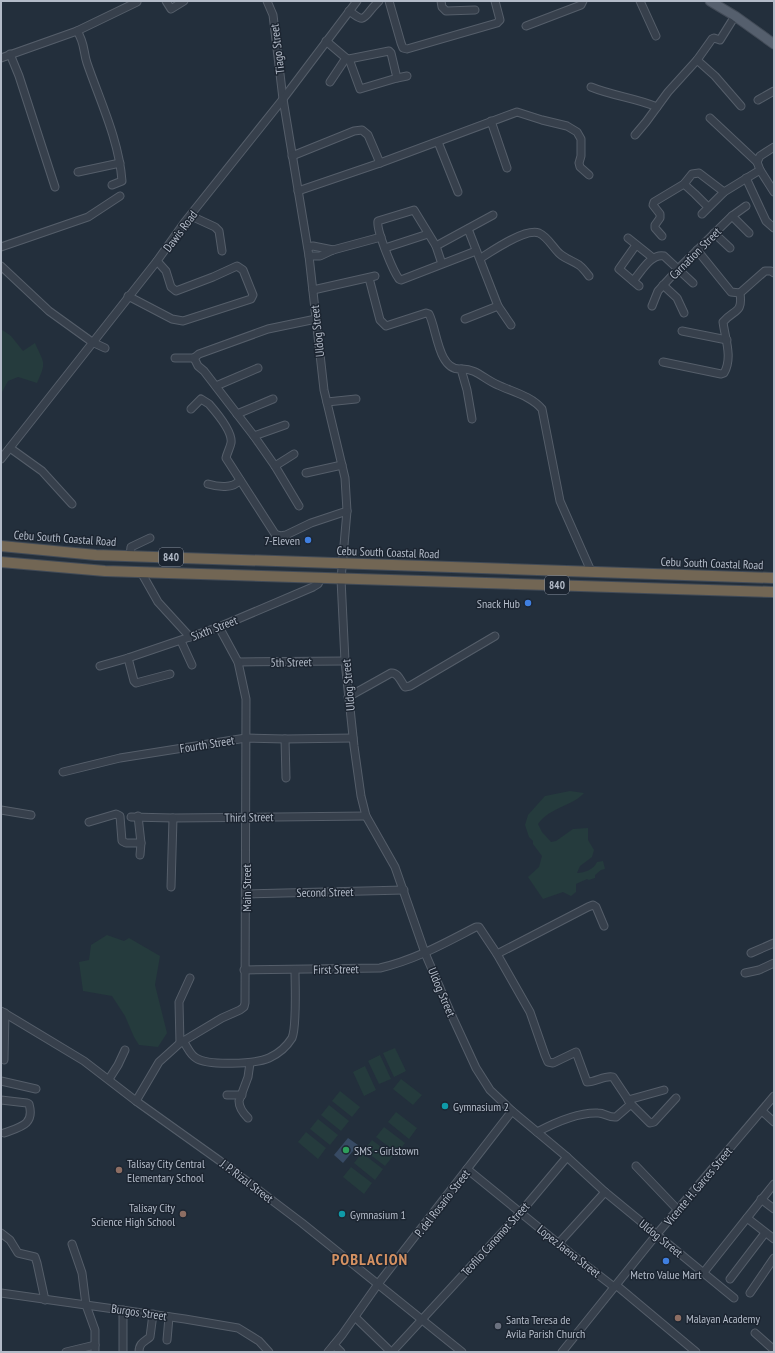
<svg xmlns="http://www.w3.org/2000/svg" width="775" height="1353" viewBox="0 0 775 1353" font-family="'PT Sans Narrow',sans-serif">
<rect width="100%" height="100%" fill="#232f3c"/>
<!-- green -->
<g fill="#253b3d">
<path d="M 1,329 L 11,336 L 23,351 L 35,343 C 44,364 47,361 37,383 L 18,377 L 8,381 L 1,394 Z"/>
<path d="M 570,791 L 584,793 C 573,806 550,807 538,824 L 542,832 L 551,842 L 556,841 L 573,829 L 588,828 L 588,840 L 594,850 L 592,857 L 580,866 L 577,873 C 585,873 594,869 597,862 L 603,861 L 605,869 L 601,870 L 595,875 L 595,878 L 589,880 L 587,879 L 576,884 L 576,892 L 571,896 L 563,892 L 543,899 L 528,877 L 539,867 L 542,856 L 533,844 L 533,841 L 529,837 L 525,825 L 528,815 L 545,796 Z"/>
<polygon points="107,935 124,941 129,938 160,956 155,985 167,1033 158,1047 139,1045 134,1037 125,1016 112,996 83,991 79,962 89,960 91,945"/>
<polygon points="395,1048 406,1071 394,1077 383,1053"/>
<polygon points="380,1055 391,1079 379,1084 368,1061"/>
<polygon points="365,1066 376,1090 364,1096 353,1072"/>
<polygon points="401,1079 422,1095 413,1105 393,1089"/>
<polygon points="340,1091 360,1107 352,1117 332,1101"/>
<polygon points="329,1105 349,1121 341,1131 321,1115"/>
<polygon points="396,1112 417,1128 409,1139 388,1122"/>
<polygon points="318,1119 338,1135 330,1145 310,1129"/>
<polygon points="384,1127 405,1143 397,1153 376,1137"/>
<polygon points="306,1132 326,1148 318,1159 298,1142"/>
<polygon points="372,1140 393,1156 385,1166 364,1150"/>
<polygon points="362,1153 383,1169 375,1180 354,1163"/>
<polygon points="351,1167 372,1183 364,1194 343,1177"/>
</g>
<!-- water -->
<polygon fill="#374a63" points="348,1138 358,1145 343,1163 334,1155"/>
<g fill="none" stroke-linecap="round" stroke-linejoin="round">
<defs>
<g id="minor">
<polyline points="166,1 171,9 184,1"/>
<polyline points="267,1 273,15 283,99 309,256 324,390 345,478 347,511 341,579 345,661 354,746 361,796 366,816 395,867 425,953 452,1016 476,1068 490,1090 512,1111 567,1157 605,1192 734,1298"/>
<polyline points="389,1 401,43 403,48 407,49 497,23 500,20 495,1"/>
<polyline points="441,1 442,7 446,11 475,10"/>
<polyline points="640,1 656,36"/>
<path d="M 349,11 C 360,18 361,23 370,11 C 373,7 376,4 379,1"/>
<polyline points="526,26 581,5 583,1"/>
<path d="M 77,31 C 85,43 83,51 87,63 C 100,101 119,140 122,181 L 112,185"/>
<polyline points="326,41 346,58 349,59 389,51 391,53 397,78 360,89 349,59"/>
<polyline points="10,54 19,76 55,187"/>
<polyline points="1,58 77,31 137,2"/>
<polyline points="697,60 715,76 741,106"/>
<polyline points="397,78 407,76"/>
<polyline points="330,82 346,58"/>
<path d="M 591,87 C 613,96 636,98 657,107"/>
<polyline points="758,100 774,91"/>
<polyline points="710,118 757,162"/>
<polyline points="491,121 507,168"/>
<polyline points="635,135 646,122 668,92 697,60 712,39 714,38 720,40 735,16"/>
<polyline points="438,142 458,192"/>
<polyline points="292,156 354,131 362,130 368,135 380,163"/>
<polyline points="760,170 774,192"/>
<polyline points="78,172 120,163"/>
<polyline points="746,178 766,221 774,228"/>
<polyline points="684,184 695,194 708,207"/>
<polyline points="298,191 380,163 517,112 542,120 567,126 577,132 581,139 581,156 579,163 580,167 589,175"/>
<polyline points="702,214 724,192 760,170 757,162 760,156 774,147"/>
<polyline points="191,216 215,227 219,231 222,251"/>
<polyline points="732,216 749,233"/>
<polyline points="468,229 498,306 511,325"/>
<polyline points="714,233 730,248"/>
<polyline points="662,236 655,228 655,225 660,218 660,214 653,205 654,202 684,184 692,174 699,173 724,192"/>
<polyline points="628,238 653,258"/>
<polyline points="636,245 619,269 639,286"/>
<polyline points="436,246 493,215"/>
<polyline points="1,247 88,217 120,196"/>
<polyline points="308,247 313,246 333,250"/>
<polyline points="385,248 428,234"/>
<polyline points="697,250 731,292 740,293"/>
<polyline points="309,256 320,256 333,250 381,237"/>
<path d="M 481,258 C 492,251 525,228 539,233 C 548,237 553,248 560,254 C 566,259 573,261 579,265 C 583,268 586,272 589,276"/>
<path d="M 442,264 L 436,246 L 414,210 L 378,221 C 376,230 393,271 399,279 L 401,280 L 476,251"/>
<polyline points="1,266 49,311 92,342 105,348"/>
<path d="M 369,278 L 380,320 L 386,326 L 426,313 L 429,314 C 437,329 438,371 461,369 L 467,390 L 472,419"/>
<path d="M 633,281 C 641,272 651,253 664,256 L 693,283"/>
<polyline points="663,285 677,298 684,313"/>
<polyline points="313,290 375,276"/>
<polyline points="128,296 172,319 183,321 251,299 253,295 243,270 237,266 213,277 176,291 171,287 166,271 157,261"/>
<polyline points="652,306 658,291 679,268 732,216 746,206"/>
<polyline points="465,319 498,306"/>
<polyline points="682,331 727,340"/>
<polyline points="175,358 194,358"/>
<polyline points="194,358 198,366 204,371 254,436 275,466 299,506"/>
<polyline points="194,358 199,354 268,329 316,319"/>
<path d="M 663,362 L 721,374 L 724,373 C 733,358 725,338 723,322 C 734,309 743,314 740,293 L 765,271 L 771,271 L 774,273"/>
<path d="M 461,369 C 476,368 485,380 498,385 C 513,392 531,396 542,409 L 560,501 L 591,571"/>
<polyline points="216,386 258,368"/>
<polyline points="327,402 356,399"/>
<path d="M 191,409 L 201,399 L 209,404 C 216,412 233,432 231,443 C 230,448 227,453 226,458 L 275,534 L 280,536 L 286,535 L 311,523 L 347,511"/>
<polyline points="237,414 273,399"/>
<polyline points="254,436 285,425"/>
<polyline points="10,448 42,471 72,504"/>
<polyline points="1,459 157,261 184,223 283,99 357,1"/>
<polyline points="275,466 294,454"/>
<polyline points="306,473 342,465"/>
<path d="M 208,484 C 218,487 233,489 240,480"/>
<polyline points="130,556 131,547 150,538"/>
<polyline points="141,572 158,602 190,637"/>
<polyline points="181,641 192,665"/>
<polyline points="128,658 134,681 136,683 170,674"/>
<polyline points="238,662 345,661"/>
<polyline points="100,666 128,658 219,627 313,587 318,584 321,578"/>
<path d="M 348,697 L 391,673 C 398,672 401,682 405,687 L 410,686 L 495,636"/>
<polyline points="285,739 286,778"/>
<polyline points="63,772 120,758 246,738 285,739 353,738"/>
<polyline points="1,810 31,815"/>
<polyline points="138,816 141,843 140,855"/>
<polyline points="131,817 173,818 366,816"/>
<polyline points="89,822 116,814 120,816 122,841 126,843 141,843"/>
<polyline points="171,887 173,818"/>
<polyline points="246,894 404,890"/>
<polyline points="751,953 774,943"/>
<polyline points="497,954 588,907 593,905 596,907 604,926"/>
<path d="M 244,970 L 380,968 C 415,960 445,943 476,927 L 479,927 L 497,954 L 530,1012 L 545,1055 L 548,1062 L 553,1063 L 576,1052 L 587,1082 C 596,1082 605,1075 613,1077 L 631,1104 L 650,1123 L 654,1122 L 676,1098"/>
<polyline points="745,973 759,970 774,963"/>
<polyline points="1,1011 84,1061 136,1101 220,1161 302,1223 462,1352"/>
<path d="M 183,1041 C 187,1046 190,1055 196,1058 C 208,1066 255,1064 269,1058 C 278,1054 287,1046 292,1038 C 297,1026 295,985 295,970"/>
<polyline points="180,1043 179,1002 190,978"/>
<polyline points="4,1060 5,1013"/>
<polyline points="109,1079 118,1065 125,1050"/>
<polyline points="1,1081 36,1089"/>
<polyline points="227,1095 242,1095"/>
<path d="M 1,1100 L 27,1103 L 29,1104 C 35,1125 20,1127 4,1133"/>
<polyline points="628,1100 664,1090"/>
<polyline points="136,1101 159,1062 180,1043 222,1018 240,1010 244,1007 245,1003 246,699 238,662 219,627"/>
<polyline points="762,1111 774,1122"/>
<path d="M 248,1118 C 243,1113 239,1108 239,1101 L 248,1077 L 250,1063"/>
<path d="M 537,1132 C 554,1123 579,1112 598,1113 C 605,1113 609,1118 616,1117 L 631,1104"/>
<polyline points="636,1166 678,1210"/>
<polyline points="467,1169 570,1253 614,1287"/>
<polyline points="761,1199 774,1209"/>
<polyline points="747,1218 774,1239"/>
<polyline points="1,1233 10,1240 18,1253 35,1257 37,1263 45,1300"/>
<polyline points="72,1244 82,1273 86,1305 95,1330 95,1352"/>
<polyline points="558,1244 605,1192"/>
<polyline points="704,1272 774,1184"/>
<polyline points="730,1279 765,1233"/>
<polyline points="616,1285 696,1352"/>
<polyline points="1,1293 185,1319 238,1328 259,1341 269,1352"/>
<polyline points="750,1293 774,1258"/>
<polyline points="355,1317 391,1352"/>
<polyline points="755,1333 774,1350"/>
<polyline points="167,1340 169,1317"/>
<polyline points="334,1345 341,1352"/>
<polyline points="66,1352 95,1345"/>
<polyline points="123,1352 123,1310"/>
<path d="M 139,1352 C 139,1343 144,1342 150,1337 L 153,1314"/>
<polyline points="328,1352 342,1335 378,1284 512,1111"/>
<polyline points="392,1352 520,1213 567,1157"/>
<polyline points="562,1352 657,1234 774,1096"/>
</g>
<polyline id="major" points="710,1 735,16 774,44"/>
<g id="highway">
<polyline points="1,546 96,555 774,578"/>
<polyline points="1,562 105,571 774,592"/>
</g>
</defs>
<!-- minor casing -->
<use href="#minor" stroke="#555e6a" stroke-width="9"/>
<!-- major casing -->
<use href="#major" stroke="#434c58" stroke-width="11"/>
<!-- highway casing -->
<use href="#highway" stroke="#424b57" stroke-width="12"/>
<!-- minor -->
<use href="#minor" stroke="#37404c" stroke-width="7"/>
<!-- major -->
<use href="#major" stroke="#555f6d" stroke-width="9"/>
<!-- highway -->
<use href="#highway" stroke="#726654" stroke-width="10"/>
</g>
<!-- markers -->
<g fill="#3f7fe0" stroke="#1c2531" stroke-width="1.5">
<circle cx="308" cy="540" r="4"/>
<circle cx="528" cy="603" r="4"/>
<circle cx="666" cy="1261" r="4"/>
</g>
<g fill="#0f9aa8" stroke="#1c2531" stroke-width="1.5">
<circle cx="445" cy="1106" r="4"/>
<circle cx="342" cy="1214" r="4"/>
</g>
<circle fill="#2e9e5b" stroke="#1c2531" stroke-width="1.5" cx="346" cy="1150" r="4"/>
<g fill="#8d6e63" stroke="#1c2531" stroke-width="1.5">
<circle cx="119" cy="1170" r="4"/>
<circle cx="183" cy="1214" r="4"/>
<circle cx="678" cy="1318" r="4"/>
</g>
<circle fill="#6b7280" stroke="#1c2531" stroke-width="1.5" cx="498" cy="1326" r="4"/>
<g text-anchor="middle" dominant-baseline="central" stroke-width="3" stroke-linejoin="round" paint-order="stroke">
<!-- shield labels -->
<g fill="#1c2531" stroke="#868e9b" stroke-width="1">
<rect x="159" y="548" width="24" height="18" rx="3"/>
<rect x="545" y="576" width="24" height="18" rx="3"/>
</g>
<g font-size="11" font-weight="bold" fill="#b3bbc8">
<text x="171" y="557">840</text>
<text x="557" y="585">840</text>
</g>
<!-- street labels -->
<g font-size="12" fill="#b3bbc8" stroke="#1c2531">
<text transform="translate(277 49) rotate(-97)">Tiago Street</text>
<text transform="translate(180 231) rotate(-53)">Dawis Road</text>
<text transform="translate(695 253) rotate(-45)">Carnation Street</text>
<text transform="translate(317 331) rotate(-96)">Uldog Street</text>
<text transform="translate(65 538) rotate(4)">Cebu South Coastal Road</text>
<text transform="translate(388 552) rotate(2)">Cebu South Coastal Road</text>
<text transform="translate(712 563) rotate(2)">Cebu South Coastal Road</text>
<text transform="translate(214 628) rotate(-21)">Sixth Street</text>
<text transform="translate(291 662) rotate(-1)">5th Street</text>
<text transform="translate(348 685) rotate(-95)">Uldog Street</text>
<text transform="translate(207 744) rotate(-9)">Fourth Street</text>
<text transform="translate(249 817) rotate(-1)">Third Street</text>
<text transform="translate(246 888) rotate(-90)">Main Street</text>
<text transform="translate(325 892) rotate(-1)">Second Street</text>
<text transform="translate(336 969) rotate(-1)">First Street</text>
<text transform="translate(442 992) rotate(67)">Uldog Street</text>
<text transform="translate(247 1181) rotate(37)">J. P. Rizal Street</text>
<text transform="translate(698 1186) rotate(-50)">Vicente H. Garces Street</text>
<text transform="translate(442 1203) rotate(-52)">P. del Rosario Street</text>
<text transform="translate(661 1238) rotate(39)">Uldog Street</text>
<text transform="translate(495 1239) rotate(-48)">Teofilo Canomot Street</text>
<text transform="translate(569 1251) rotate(38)">Lopez Jaena Street</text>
<text transform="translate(139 1312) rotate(8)">Burgos Street</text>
</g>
<!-- poi labels -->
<g font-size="12" fill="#b3bbc8" stroke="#1c2531" text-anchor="start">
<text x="300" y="540" text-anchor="end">7-Eleven</text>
<text x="520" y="603" text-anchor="end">Snack Hub</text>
<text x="453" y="1106">Gymnasium 2</text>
<text x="354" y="1150">SMS - Girlstown</text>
<text x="127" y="1163">Talisay City Central<tspan x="127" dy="14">Elementary School</tspan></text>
<text x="175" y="1207" text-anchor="end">Talisay City<tspan x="175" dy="14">Science High School</tspan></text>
<text x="350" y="1214">Gymnasium 1</text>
<text x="666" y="1274" text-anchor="middle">Metro Value Mart</text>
<text x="686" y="1318">Malayan Academy</text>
<text x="506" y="1319">Santa Teresa de<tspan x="506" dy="14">Avila Parish Church</tspan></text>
</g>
<!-- district labels -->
<g font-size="16" font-weight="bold" letter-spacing="1" fill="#d49162" stroke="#1c2531">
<text x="370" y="1259">POBLACION</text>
</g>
</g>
<!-- border -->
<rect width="775" height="1353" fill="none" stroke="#b3bbc8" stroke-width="4"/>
</svg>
